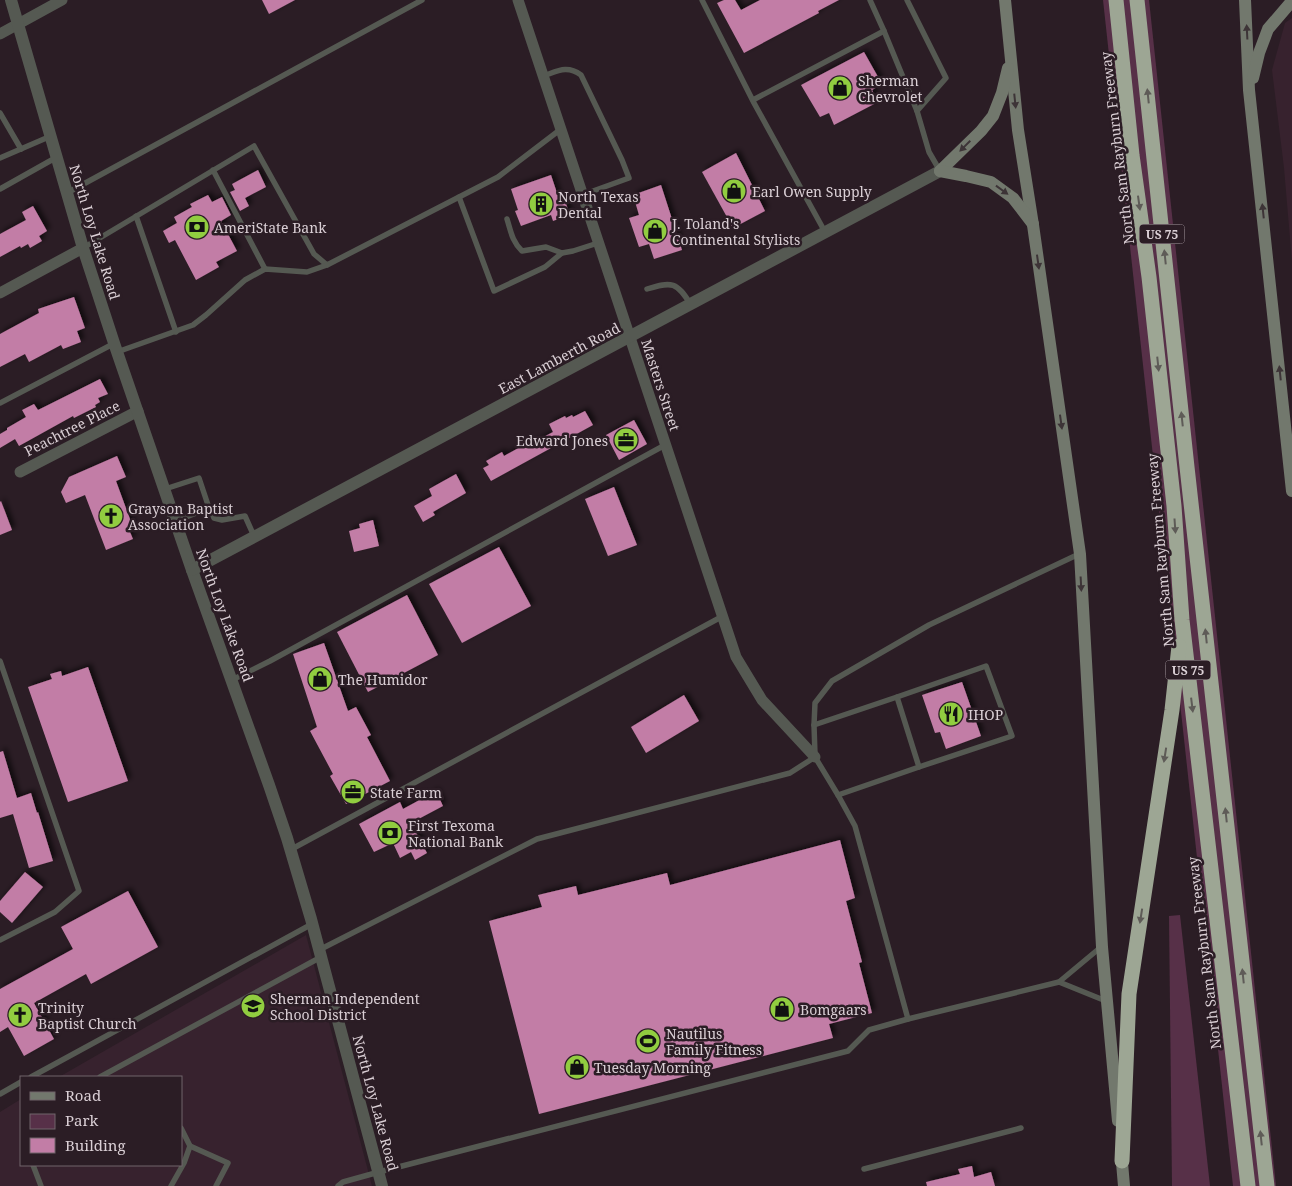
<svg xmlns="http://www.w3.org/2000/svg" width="1292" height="1186" viewBox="0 0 1292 1186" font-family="'Noto Serif',serif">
<defs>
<filter id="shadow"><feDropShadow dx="3.5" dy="-3.5" stdDeviation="2.5" flood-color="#0009"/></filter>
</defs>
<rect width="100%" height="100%" fill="#2b1d25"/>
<!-- built -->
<g fill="#37222e">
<polygon points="1292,18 1292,262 1284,168 1272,70 1285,23"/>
<polygon points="306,935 372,1186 0,1186 0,1112 21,1099 21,1165 181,1165 181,1077 59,1077"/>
</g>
<!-- green -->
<g fill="#573048">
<polygon points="1103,0 1149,0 1276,1186 1233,1186"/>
<polygon points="1180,915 1210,1186 1172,1186 1169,916"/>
</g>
<!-- building -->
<g fill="#c27da6" filter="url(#shadow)">
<polygon points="262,0 295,0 269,14"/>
<polygon points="724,0 735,0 741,10 760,0 839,0 818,11 819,13 744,53 717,3"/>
<polygon points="864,52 882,84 872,90 878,102 834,125 829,113 820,117 801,85"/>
<polygon points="736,153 765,211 733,228 702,172"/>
<polygon points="258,170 266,187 245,198 249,206 240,211 230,192 235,190 232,184"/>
<polygon points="551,175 559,199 564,198 570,215 553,221 551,215 521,226 515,211 518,210 511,189"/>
<polygon points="661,185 682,250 654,259 649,244 639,247 629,218 639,215 633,195"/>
<polygon points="208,195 212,202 222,197 231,215 221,221 237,251 216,262 219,267 196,280 175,240 169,243 163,231 177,223 174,217 192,207 190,204"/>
<polygon points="33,206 47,231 39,236 42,241 30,248 28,244 21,248 20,246 0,257 0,234 26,220 22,212"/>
<polygon points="74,297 85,328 77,331 81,342 63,349 61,345 29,362 25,354 0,367 0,334 39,313 38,309"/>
<polygon points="100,379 108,394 98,398 100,402 95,405 96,407 74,418 73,416 19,446 15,439 0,448 0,434 7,430 7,428 26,417 22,410 34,404 38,410"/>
<polygon points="585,411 593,425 491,481 483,468 489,465 486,461 502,452 504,456 522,446 523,448 553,432 549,424 565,416 566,418 572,415 573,417"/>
<polygon points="634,420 647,444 619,460 606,435"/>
<polygon points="117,456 126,477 116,481 134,530 130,532 133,539 106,550 85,495 66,503 61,492 69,477"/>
<polygon points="456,474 466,493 433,512 435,515 423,522 414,506 432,496 429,489"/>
<polygon points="614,487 637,545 608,556 585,499"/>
<polygon points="1,501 12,530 0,535 0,502"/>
<polygon points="373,520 379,546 354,552 349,531 360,528 359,524"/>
<polygon points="499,547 531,606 462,643 429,584"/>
<polygon points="407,595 438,655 368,692 337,632"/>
<polygon points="324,643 348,711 356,707 371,735 367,737 390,781 346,804 330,776 333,774 310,731 317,727 293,654"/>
<polygon points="88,667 128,781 68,802 28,687 52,679 50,674 61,671 62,676"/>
<polygon points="962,682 981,736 946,749 940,732 935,733 922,695"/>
<polygon points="684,695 699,721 646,753 631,727"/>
<polygon points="3,751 17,798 31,793 37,813 38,812 53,861 29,868 13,814 0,818 0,752"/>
<polygon points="436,791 443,806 411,823 427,853 415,860 411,852 400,858 393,843 374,852 359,824 400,802 403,809"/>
<polygon points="840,840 855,898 846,901 862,962 859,963 872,1013 829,1024 833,1038 539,1114 489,921 542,907 538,895 576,886 578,895 667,873 670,885"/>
<polygon points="25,872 43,887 12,923 0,912 0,901"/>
<polygon points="128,891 158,947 91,984 86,974 34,1003 54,1039 24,1056 8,1027 0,1032 0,989 73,949 61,927"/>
<polygon points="972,1166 974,1177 991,1172 995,1186 927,1186 926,1182 960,1174 958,1169"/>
</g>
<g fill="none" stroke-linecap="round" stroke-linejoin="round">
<!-- service -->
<g stroke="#555952" stroke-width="5.5">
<polyline points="702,0 754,103 825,232"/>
<polyline points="870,0 884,31 917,111 929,152 940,171"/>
<polyline points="907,0 946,78 917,111"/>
<path d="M 543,76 C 558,71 567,65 581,75 L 622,160 L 629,178 L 582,195"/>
<polyline points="753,100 884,31"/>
<polyline points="0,113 21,149"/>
<polyline points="0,158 51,136"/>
<polyline points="213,170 265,269"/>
<polyline points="0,189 57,157"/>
<polyline points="67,193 422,0"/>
<polyline points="459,197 494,291 545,267 562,253"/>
<polyline points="136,216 176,332"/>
<path d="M 507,219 C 511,232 512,241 522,251 L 546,247 L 562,253 L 573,251 L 598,243"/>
<polyline points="83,248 254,146 314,254 327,265 498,177 561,129"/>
<path d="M 647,289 C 672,281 677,282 691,305"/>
<polyline points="117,352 193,325 206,315 245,280 265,269 307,272 327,265"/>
<polyline points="0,403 113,344"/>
<polyline points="165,489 199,478 209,508 176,521"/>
<polyline points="209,508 214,518 222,520 245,516 254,536"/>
<polyline points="0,661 79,891 55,912 0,940"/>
<polyline points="232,680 270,661 665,445"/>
<polyline points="897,697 986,666 1012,736 919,767"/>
<polyline points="814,725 897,697 919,767 838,795"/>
<polyline points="815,755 814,725 815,703 832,681 929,625 1079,554"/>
<polyline points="290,850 723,616"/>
<polyline points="319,950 537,839 790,773 815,757 838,795 855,826 908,1019"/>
<polyline points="1059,982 1106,1001"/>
<polyline points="31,1077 312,924"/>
<polyline points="100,1077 321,957"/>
<polyline points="0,1094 21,1082"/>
<polyline points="190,1146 228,1163 216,1186"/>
<polyline points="33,1165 41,1186"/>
<polyline points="864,1169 1021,1128"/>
<polyline points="171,1186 184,1163 190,1146 181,1128"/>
<polyline points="338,1186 343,1182 379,1172 848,1051 869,1030 908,1019 1059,982 1101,947"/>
</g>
<!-- minor -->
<g stroke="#555952" stroke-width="11">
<polyline points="518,0 736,657 762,700 815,757"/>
<polyline points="0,34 62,0"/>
<polyline points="0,293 83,248"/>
<polyline points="20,472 138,411"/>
</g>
<!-- tertiary -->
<g stroke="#555952" stroke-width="12">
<polyline points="11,0 83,248 114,343 192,570 269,785 287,838 311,919 382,1186"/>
<polyline points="192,570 940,171"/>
</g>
<!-- secondary -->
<g stroke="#72786d" stroke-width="12">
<polyline points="1005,0 1018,130 1033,225 1080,554 1102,947 1118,1121"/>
<polyline points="1245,0 1249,90 1292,491"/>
<polyline points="1253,78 1259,53 1268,29 1292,1"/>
<polyline points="940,171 981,131 993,116 1002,93 1008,68"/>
<polyline points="940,171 966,176 991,182 1013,198 1033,224"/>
<polyline points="1121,1151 1124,1186"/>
</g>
<!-- motorway -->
<g stroke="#9da694" stroke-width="15">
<polyline points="1116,0 1132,155 1149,277 1174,506 1182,620 1248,1186"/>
<polyline points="1137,0 1187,467 1267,1186"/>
<polyline points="1122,1161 1129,994 1172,710 1179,646"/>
</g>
</g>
<!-- one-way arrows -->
<defs><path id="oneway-solid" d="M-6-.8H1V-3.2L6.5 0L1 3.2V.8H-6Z" transform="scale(1.25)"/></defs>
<g fill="#3d3437">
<use href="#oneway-solid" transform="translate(1247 32) rotate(-93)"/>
<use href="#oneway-solid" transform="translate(1015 101) rotate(84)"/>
<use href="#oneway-solid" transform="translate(965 146) rotate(135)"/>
<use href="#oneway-solid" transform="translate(1002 190) rotate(36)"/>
<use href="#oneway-solid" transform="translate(1263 211) rotate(-96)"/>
<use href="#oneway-solid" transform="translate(1038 262) rotate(82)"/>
<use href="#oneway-solid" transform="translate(1280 373) rotate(-96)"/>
<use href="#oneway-solid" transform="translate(1061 422) rotate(82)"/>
<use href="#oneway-solid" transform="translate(1081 584) rotate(87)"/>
</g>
<g fill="#5e5b57">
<use href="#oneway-solid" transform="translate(1148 96) rotate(-96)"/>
<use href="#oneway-solid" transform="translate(1139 203) rotate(82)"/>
<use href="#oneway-solid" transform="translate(1165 257) rotate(-96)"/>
<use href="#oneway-solid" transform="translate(1158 364) rotate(84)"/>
<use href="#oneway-solid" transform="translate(1182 419) rotate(-96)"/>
<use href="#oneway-solid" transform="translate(1175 526) rotate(86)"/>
<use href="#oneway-solid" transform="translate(1206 636) rotate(-96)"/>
<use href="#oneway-solid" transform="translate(1192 705) rotate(83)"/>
<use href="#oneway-solid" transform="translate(1165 755) rotate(99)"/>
<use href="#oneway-solid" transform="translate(1226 815) rotate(-96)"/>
<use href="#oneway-solid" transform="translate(1141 916) rotate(99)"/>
<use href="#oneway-solid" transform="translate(1243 976) rotate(-96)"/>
<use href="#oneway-solid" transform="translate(1261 1138) rotate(-96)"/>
</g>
<!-- icons -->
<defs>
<symbol id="shop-disc" viewBox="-11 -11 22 22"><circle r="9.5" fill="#91cd40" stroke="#2b1d25"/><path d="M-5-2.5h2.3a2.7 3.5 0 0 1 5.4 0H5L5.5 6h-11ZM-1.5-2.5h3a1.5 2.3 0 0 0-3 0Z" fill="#111"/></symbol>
<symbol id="building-disc" viewBox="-11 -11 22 22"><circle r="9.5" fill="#91cd40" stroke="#2b1d25"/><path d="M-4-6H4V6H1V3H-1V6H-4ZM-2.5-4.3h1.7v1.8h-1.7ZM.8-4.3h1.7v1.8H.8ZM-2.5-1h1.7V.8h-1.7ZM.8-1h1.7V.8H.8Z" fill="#111"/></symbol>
<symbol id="bank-disc" viewBox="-11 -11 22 22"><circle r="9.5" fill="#91cd40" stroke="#2b1d25"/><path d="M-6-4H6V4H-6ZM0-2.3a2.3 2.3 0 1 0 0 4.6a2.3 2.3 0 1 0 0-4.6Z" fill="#111"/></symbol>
<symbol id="office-disc" viewBox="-11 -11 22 22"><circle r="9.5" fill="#91cd40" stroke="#2b1d25"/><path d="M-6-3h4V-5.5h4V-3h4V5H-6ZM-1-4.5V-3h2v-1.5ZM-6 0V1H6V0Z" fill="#111"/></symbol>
<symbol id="church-disc" viewBox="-11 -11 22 22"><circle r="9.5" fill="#91cd40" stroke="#2b1d25"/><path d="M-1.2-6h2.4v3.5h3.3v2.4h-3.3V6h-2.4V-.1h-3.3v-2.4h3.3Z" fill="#111"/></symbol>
<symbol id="restaurant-disc" viewBox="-11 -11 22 22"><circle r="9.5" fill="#91cd40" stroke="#2b1d25"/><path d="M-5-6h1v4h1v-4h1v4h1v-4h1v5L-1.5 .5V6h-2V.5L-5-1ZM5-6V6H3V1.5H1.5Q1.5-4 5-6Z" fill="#111"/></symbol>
<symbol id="school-disc" viewBox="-11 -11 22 22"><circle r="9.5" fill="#91cd40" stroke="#2b1d25"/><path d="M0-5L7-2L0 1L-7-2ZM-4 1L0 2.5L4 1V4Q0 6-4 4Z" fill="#111"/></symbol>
<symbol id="stadium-disc" viewBox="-11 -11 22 22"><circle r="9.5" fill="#91cd40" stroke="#2b1d25"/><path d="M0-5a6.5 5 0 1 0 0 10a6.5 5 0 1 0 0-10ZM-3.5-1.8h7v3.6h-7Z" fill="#111"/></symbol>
</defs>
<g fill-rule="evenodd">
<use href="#shop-disc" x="826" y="74" width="28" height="28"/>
<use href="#shop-disc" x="720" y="177" width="28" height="28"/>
<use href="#building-disc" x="527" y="190" width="28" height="28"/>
<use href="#bank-disc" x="183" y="213" width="28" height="28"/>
<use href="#shop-disc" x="641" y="217" width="28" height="28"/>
<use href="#office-disc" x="612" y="426" width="28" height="28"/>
<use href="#church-disc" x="97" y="502" width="28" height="28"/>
<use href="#shop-disc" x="306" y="665" width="28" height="28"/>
<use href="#restaurant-disc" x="937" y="700" width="28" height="28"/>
<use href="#office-disc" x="339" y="778" width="28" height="28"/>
<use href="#bank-disc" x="376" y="819" width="28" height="28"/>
<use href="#school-disc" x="239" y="992" width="28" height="28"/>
<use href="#shop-disc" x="768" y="995" width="28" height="28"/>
<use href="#church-disc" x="6" y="1001" width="28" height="28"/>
<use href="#stadium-disc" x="634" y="1027" width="28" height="28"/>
<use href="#shop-disc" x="563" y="1053" width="28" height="28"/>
</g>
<g text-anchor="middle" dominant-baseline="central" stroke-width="5" stroke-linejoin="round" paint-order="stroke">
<!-- shield labels -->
<g fill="#2b1d25" stroke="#a69aa0" stroke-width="1">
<rect x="1139.5" y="224.5" width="45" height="19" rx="4"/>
<rect x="1165.5" y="660.5" width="45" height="19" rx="4"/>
</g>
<g font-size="12" font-weight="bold" fill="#dacfd5">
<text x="1162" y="234">US 75</text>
<text x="1188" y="670">US 75</text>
</g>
<!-- poi labels -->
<g font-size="14" fill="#dacfd5" stroke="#2b1d25" text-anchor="start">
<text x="858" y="80">Sherman<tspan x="858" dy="16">Chevrolet</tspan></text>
<text x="752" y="191">Earl Owen Supply</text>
<text x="558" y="196">North Texas<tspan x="558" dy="16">Dental</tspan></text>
<text x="672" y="223">J. Toland's<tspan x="672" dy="16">Continental Stylists</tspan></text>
<text x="214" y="227">AmeriState Bank</text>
<text x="608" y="440" text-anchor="end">Edward Jones</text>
<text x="128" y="508">Grayson Baptist<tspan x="128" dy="16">Association</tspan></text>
<text x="338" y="679">The Humidor</text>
<text x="968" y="714">IHOP</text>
<text x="370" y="792">State Farm</text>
<text x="408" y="825">First Texoma<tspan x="408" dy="16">National Bank</tspan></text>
<text x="270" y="998">Sherman Independent<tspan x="270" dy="16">School District</tspan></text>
<text x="38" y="1007">Trinity<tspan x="38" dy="16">Baptist Church</tspan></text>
<text x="800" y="1009">Bomgaars</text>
<text x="666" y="1033">Nautilus<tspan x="666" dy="16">Family Fitness</tspan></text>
<text x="594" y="1067">Tuesday Morning</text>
</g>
<!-- street labels -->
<g font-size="14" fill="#dacfd5" stroke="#2b1d25">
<text transform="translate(1117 148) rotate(-97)">North Sam Rayburn Freeway</text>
<text transform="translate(95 232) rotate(73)">North Loy Lake Road</text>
<text transform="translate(559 358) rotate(-28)">East Lamberth Road</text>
<text transform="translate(661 385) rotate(72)">Masters Street</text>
<text transform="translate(72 428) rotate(-27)">Peachtree Place</text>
<text transform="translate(1160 550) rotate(-95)">North Sam Rayburn Freeway</text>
<text transform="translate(225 615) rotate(70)">North Loy Lake Road</text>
<text transform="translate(1204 953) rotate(-97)">North Sam Rayburn Freeway</text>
<text transform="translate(376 1103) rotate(75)">North Loy Lake Road</text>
</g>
</g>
<!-- legend -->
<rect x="20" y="1076" width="162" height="90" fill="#2b1d25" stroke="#71646b"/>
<rect x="30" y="1092" width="25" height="8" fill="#72786d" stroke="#71646b"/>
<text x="65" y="1101" font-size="15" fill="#dacfd5">Road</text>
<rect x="30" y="1114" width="25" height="15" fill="#573048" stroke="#71646b"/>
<text x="65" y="1126" font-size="15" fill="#dacfd5">Park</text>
<rect x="30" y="1138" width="25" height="15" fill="#c27da6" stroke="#71646b"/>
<text x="65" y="1151" font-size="15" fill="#dacfd5">Building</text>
</svg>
